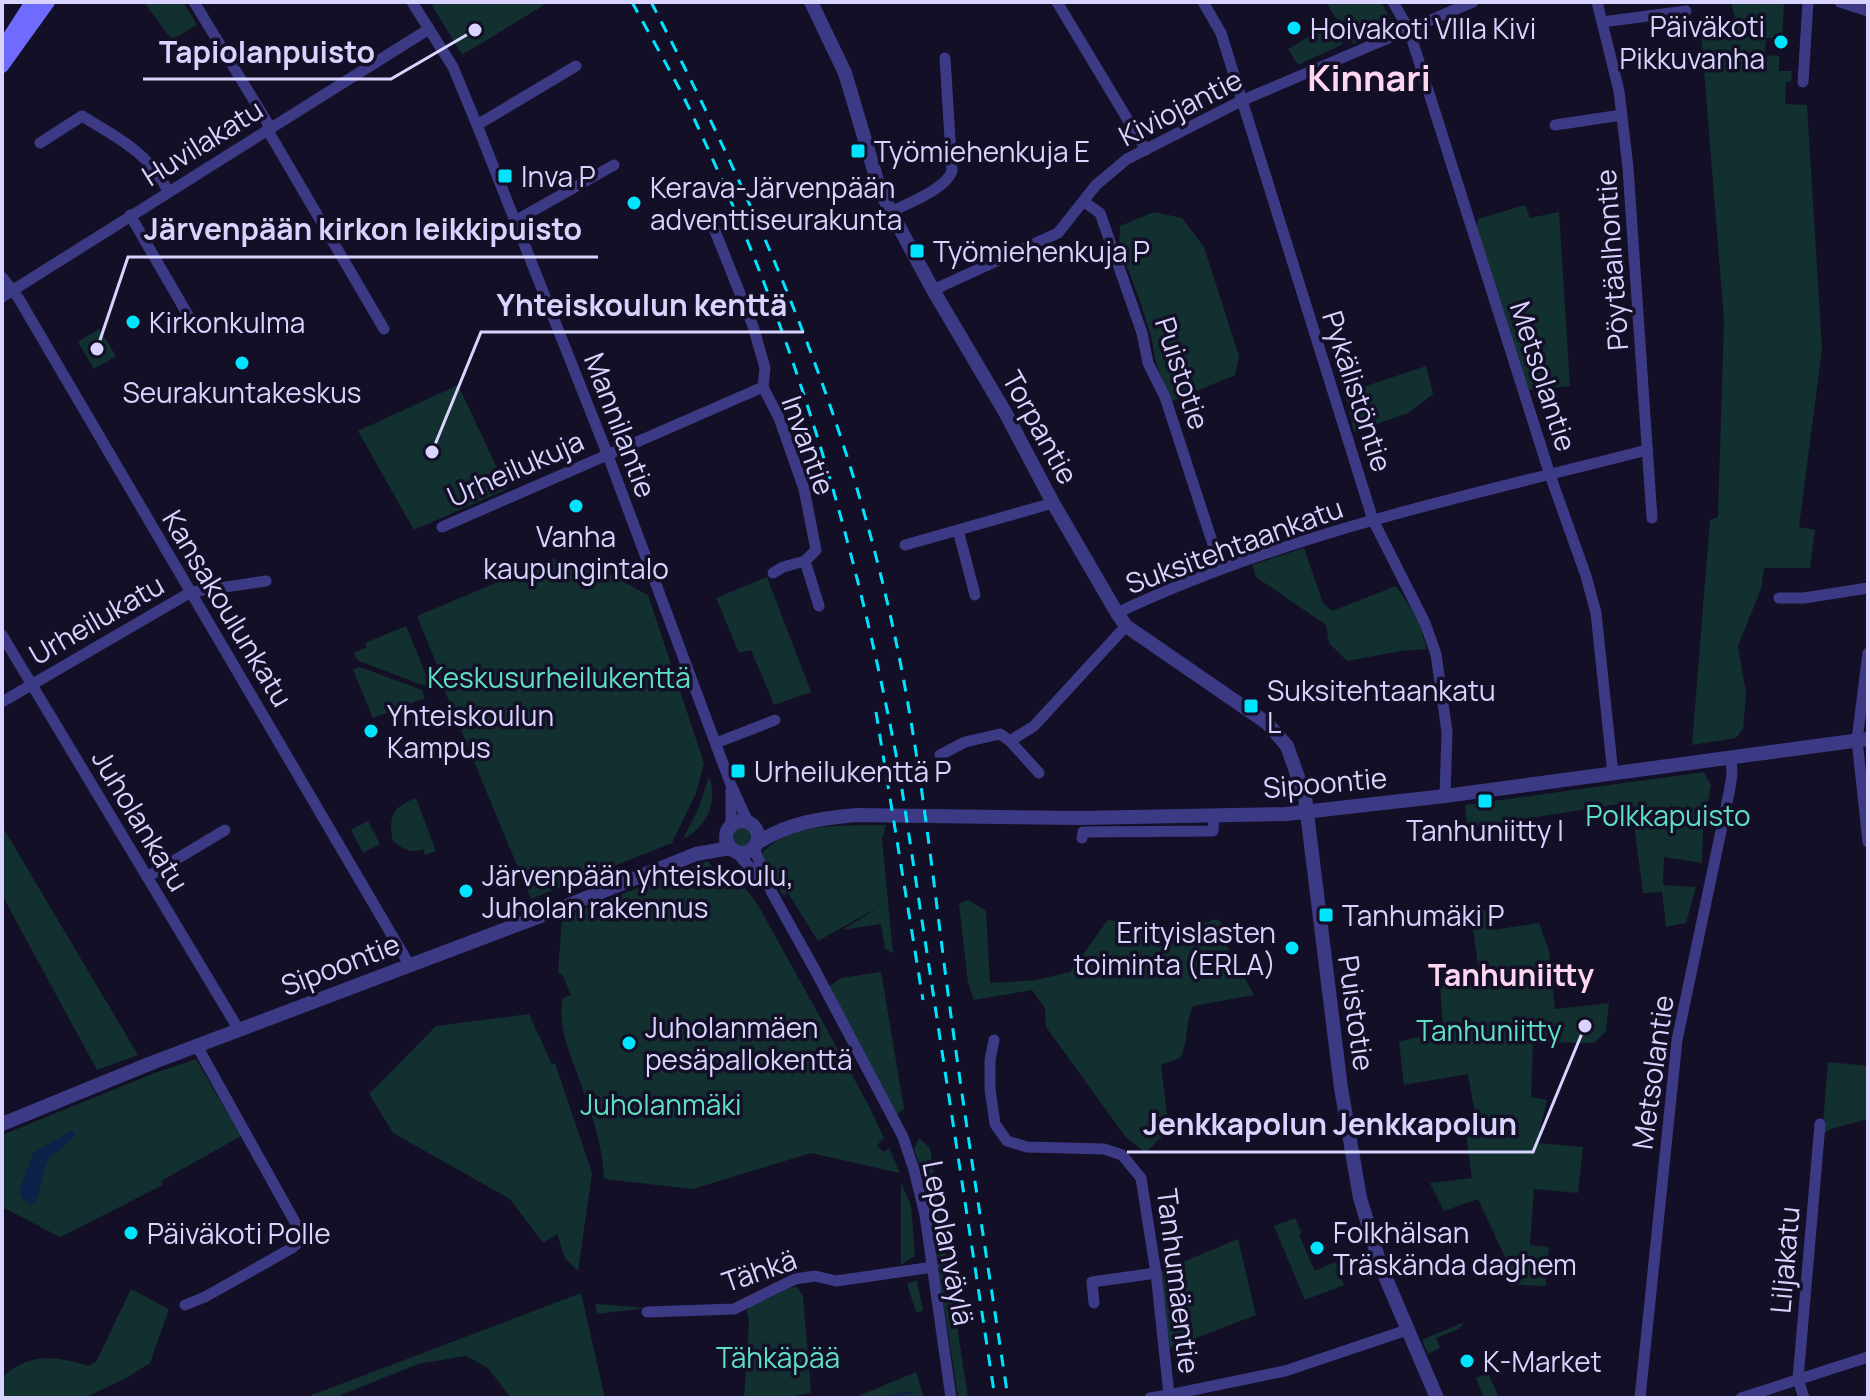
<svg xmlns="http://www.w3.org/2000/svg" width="1870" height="1400" viewBox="0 0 1870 1400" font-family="Manrope,sans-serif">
<rect width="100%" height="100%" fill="#130f26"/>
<!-- green -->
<g fill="#12302f">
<polygon points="144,2 183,2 197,25 172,40"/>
<polygon points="430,2 485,2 488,5 493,2 549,2 462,55"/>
<polygon points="1326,2 1381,2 1390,18 1382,33 1352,44"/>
<polygon points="1731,2 1784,2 1782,38 1766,38 1765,55 1779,56 1779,71 1792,71 1791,82 1786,82 1785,104 1807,105 1822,349 1799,527 1815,530 1810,568 1764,568 1761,589 1738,646 1746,693 1743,729 1736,738 1692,745 1710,520 1718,517 1724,321 1700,19 1735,18"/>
<polygon points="1330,24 1343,44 1298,65 1288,49"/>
<polygon points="1525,205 1530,218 1559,212 1570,386 1528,390 1476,229 1478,219"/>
<polygon points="1154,212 1182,218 1204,247 1239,356 1235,375 1170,402 1155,359 1152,340 1141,304 1119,245 1120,226"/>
<polygon points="99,329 116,356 94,369 78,342"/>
<polygon points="1426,366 1433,394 1408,413 1354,432 1345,393"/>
<polygon points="458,385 507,489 414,530 358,431"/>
<polygon points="1304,548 1323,603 1332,611 1396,586 1418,619 1427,649 1401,651 1347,661 1329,643 1326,625 1256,577 1252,565"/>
<polygon points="553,559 604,571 648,595 704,763 696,793 672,843 531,899 436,670 437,665 417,616"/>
<polygon points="767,577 811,692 774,705 751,650 739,653 716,598"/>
<polygon points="406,626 432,689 357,660 354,653 367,647 365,643"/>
<polygon points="360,667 422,690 425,698 373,718 353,670"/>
<polygon points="1704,772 1711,785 1703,829 1702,863 1664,857 1663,885 1696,887 1686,923 1666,927 1662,892 1643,893 1631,802 1467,828 1465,805"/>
<path d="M 709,777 C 719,802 706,828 683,839 L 699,807 Z"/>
<path d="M 416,798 L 436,851 L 425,855 L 423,849 C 410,854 403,849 393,841 C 388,817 393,806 416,798 Z"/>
<polygon points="368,821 380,844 363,853 351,830"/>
<path d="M 886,825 L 882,839 L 893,953 L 885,949 L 881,924 L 842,930 L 884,904 L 818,941 L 788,893 L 783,895 L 763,865 L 763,852 C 793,821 845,826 886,825 Z"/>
<polygon points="2,826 138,1055 97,1070 2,895"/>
<circle cx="742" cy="837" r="10"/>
<path d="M 708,861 C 715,872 725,873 735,880 C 745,886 751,896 758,905 L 868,1104 L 884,1138 L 877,1145 L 883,1152 L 889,1148 L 900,1173 L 811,1153 L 693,1189 L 604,1179 C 603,1144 590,1109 578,1076 C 569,1050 557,1026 563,998 L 571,995 L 562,974 L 558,973 L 562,917 Z"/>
<path d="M 968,900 L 986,911 L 990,983 L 1036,980 L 1070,972 L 1108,920 L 1145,924 L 1166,938 L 1190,936 L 1202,924 L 1216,919 L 1231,929 L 1226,945 L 1254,995 L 1193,1006 C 1185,1023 1189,1041 1180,1058 L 1161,1065 L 1169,1130 L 1145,1153 L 1125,1136 L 1046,1027 L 1045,1008 L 1032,990 L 974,1000 L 968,983 L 959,904 Z"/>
<polygon points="1488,910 1492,930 1539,923 1549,951 1555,1009 1609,1003 1606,1031 1594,1043 1533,1042 1531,1097 1547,1100 1537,1143 1583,1147 1578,1193 1534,1189 1530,1245 1549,1247 1546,1286 1518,1285 1478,1199 1444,1211 1430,1183 1472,1178 1466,1134 1478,1132 1468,1074 1404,1085 1399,1042 1443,1030 1440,986 1480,980 1471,914"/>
<polygon points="881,972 904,1109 896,1115 828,987 841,978"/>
<polygon points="529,1014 552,1064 555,1063 592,1173 578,1271 565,1258 557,1234 543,1243 510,1199 393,1133 369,1094 436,1026"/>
<polygon points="196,1059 241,1136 161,1181 163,1185 60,1237 2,1207 2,1135 152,1074"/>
<polygon points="1828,1062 1868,1066 1868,1119 1830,1129 1822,1135"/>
<polygon points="919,1138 930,1148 968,1398 958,1398 925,1180 914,1149"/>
<polygon points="901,1183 911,1205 915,1256 901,1265"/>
<polygon points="1295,1218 1302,1233 1299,1235 1315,1271 1335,1262 1344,1285 1305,1300 1274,1226"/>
<polygon points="1238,1239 1256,1315 1167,1349 1161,1271"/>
<polygon points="917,1280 923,1311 916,1312 907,1284"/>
<polygon points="792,1287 797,1287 803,1296 811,1393 782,1398 744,1398 749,1321 747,1311 750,1307"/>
<path d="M 131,1289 L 169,1309 L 150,1363 L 125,1379 L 83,1398 L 2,1398 L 2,1378 C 27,1352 57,1356 88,1366 L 96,1362 Z"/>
<polygon points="581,1293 605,1398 511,1398 488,1368 466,1356 418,1364 341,1395 339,1398 304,1398"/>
<polygon points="595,1304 647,1308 597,1314"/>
<polygon points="1464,1322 1459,1329 1436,1338 1440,1348 1428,1354 1422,1340"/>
<polygon points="916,1372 924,1398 845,1398 856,1397"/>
<polygon points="1488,1373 1499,1398 1484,1398 1476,1378"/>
</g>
<!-- water -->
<path fill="#0c2248" d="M 73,1130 L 76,1133 C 69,1145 55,1150 48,1162 C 39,1177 44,1194 31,1205 L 23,1199 L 19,1190 L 34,1152 Z"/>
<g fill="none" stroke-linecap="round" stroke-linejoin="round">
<!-- stream -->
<polyline stroke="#0c2248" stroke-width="3" points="884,1398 913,1392"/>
<!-- minor -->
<g stroke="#3d3a85" stroke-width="11">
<polyline points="194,2 270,127"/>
<polyline points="412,2 453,67 477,125 607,453 731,785 748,822"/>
<polyline points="1057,2 1146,150"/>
<polyline points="1203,2 1221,33 1373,520 1425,623 1436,654 1447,732 1445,796"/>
<polyline points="1393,2 1409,30 1550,475 1586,576 1596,613 1613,774"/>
<polyline points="1597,2 1619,91 1628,168 1652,518"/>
<polyline points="1840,2 1868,11"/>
<polyline points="1602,22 1686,11"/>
<polyline points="1803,82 1808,2"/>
<polyline points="477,125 576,66"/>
<polyline points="1555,125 1622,115"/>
<polyline points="267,129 384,329"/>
<path d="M 40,143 L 82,116 C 118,138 148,152 168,191"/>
<polyline points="1084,202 1100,213 1142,333 1148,363 1165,397 1221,569"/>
<path d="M 891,212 C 908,203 946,189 952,171 L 945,58"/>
<polyline points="130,215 196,329"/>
<polyline points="515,221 614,165"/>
<polyline points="711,221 753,326 765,368 763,387 779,418 804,489 816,550 805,561 819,606"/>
<polyline points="2,277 19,299 410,966"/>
<polyline points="933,290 1058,233 1096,185 1127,159 1241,101 1473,2"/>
<polyline points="2,297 429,29"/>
<polyline points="442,527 763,387"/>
<polyline points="958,530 975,595"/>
<polyline points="905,545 1053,503"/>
<polyline points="773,573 783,567 805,561"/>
<polyline points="1779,598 1804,598 1868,588"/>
<path d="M 1117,613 C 1285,533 1468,496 1647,450"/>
<polyline points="2,635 239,1030"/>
<polyline points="1868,653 1857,740 1868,842"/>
<polyline points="2,702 191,592 266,581"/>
<polyline points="716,743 775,720"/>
<polyline points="940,755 965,742 1000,734 1010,741"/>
<polyline points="1039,773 1010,741 1034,726 1126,626"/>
<polyline points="731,826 731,790"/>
<polyline points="1082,838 1083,832 1213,831 1214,815"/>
<polyline points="754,848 771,891 815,970 903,1137 914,1170 925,1215 951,1398"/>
<polyline points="736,852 765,884"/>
<polyline points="147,877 225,830"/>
<polyline points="994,1040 990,1060 990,1089 995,1124 1007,1141 1027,1147 1104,1149 1122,1155 1141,1178 1156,1273 1169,1395 1285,1371 1407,1330"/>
<polyline points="1094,1303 1092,1282 1156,1273"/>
<polyline points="185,1305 205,1297 292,1248 298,1243 301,1233 197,1046"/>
<polyline points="647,1312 734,1309 795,1279 815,1276 836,1281 933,1267"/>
<polyline points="1150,1398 1169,1395"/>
<polyline points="1640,1398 1677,1040 1729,793 1732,775 1731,757"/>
<polyline points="1741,1398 1868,1357"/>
<polyline points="1804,1398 1798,1379 1820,1124"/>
</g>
<!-- tertiary -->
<g stroke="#3d3a85" stroke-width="14">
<polyline points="811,2 845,73 879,187 891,212 933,290 1005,412 1053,503 1117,613 1126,626 1267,723 1287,746 1305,797 1341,1088 1360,1198 1381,1267 1437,1398"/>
<circle cx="742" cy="837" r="16"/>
<path d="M 757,843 C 788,823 821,818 857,815 L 1080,818 L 1286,814 L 1445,796 L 1868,739"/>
<polyline points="2,1124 154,1062 551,912 696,854 730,848"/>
</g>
<!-- secondary -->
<g stroke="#6f6bff" stroke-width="14">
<polyline points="2,49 32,2"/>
<polyline points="2,66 48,2"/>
</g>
<!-- rail -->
<g stroke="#00e5ff" stroke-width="3" stroke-dasharray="12 10" stroke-linecap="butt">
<path d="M 632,2 C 654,43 678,83 697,125 C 795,335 856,543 899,770 L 995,1398"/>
<path d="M 651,2 C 750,192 837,388 886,597 C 918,730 931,866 949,1001 C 967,1134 988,1266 1008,1398"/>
<polyline points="876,712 923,1000"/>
</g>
</g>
<!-- markers -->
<g fill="#00e5ff" stroke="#130f26" stroke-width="3">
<circle cx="1294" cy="28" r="8"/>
<circle cx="1781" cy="42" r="8"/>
<rect x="850" y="143" width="16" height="16" rx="4"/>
<rect x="497" y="168" width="16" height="16" rx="4"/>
<circle cx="634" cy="203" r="8"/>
<rect x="909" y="243" width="16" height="16" rx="4"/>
<circle cx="133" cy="322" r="8"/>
<circle cx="242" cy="363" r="8"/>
<circle cx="576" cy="506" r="8"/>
<rect x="1243" y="698" width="16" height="16" rx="4"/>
<circle cx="371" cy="731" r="8"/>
<rect x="730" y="763" width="16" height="16" rx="4"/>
<rect x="1477" y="793" width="16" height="16" rx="4"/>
<circle cx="466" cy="891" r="8"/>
<rect x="1318" y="907" width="16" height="16" rx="4"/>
<circle cx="1292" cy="948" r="8"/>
<circle cx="629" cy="1043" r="8"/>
<circle cx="131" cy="1233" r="8"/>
<circle cx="1317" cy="1248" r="8"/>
<circle cx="1467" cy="1361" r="8"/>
</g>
<g text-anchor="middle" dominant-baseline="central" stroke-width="7" stroke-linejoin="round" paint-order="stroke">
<!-- poi labels -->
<g font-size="28" fill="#d9d4ff" stroke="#130f26" text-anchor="start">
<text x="1765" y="26" text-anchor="end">Päiväkoti<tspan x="1765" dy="32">Pikkuvanha</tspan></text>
<text x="1310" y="28">Hoivakoti VIlla Kivi</text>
<text x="874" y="151">Työmiehenkuja E</text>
<text x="521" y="176">Inva P</text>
<text x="650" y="187">Kerava-Järvenpään<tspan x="650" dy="32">adventtiseurakunta</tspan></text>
<text x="933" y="251">Työmiehenkuja P</text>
<text x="149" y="322">Kirkonkulma</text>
<text x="242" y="392" text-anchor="middle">Seurakuntakeskus</text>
<text x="576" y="536" text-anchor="middle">Vanha<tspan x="576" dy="32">kaupungintalo</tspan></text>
<text x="1267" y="690">Suksitehtaankatu<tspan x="1267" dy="32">L</tspan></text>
<text x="387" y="715">Yhteiskoulun<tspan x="387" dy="32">Kampus</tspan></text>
<text x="754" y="771">Urheilukenttä P</text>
<text x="1485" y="830" text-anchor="middle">Tanhuniitty I</text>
<text x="482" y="875">Järvenpään yhteiskoulu,<tspan x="482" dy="32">Juholan rakennus</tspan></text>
<text x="1342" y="915">Tanhumäki P</text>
<text x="1276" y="932" text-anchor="end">Erityislasten<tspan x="1276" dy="32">toiminta (ERLA)</tspan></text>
<text x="645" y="1027">Juholanmäen<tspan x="645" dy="32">pesäpallokenttä</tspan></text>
<text x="1333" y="1232">Folkhälsan<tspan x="1333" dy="32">Träskända daghem</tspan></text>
<text x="147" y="1233">Päiväkoti Polle</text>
<text x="1483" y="1361">K-Market</text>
</g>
<!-- street labels -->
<g font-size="28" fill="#d9d4ff" stroke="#130f26">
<text transform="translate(1180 107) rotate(-27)">Kiviojantie</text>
<text transform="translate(202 142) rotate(-32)">Huvilakatu</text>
<text transform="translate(1611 260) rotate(-94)">Pöytäalhontie</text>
<text transform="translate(1183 373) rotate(72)">Puistotie</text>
<text transform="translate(1544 376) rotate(72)">Metsolantie</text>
<text transform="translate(1358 391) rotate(72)">Pykälistöntie</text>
<text transform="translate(621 425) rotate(69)">Mannilantie</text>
<text transform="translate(1041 427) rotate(61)">Torpantie</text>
<text transform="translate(809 445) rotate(70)">Invantie</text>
<text transform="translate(515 468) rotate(-24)">Urheilukuja</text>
<text transform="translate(1234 545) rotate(-20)">Suksitehtaankatu</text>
<text transform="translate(228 608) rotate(59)">Kansakoulunkatu</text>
<text transform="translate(96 619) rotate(-30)">Urheilukatu</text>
<text transform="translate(1325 782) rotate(-5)">Sipoontie</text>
<text transform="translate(141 820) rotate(59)">Juholankatu</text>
<text transform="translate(340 964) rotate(-21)">Sipoontie</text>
<text transform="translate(1357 1013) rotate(82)">Puistotie</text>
<text transform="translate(1652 1072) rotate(-82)">Metsolantie</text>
<text transform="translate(949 1243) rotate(79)">Lepolanväylä</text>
<text transform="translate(1784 1260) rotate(-85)">Liljakatu</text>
<text transform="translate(759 1270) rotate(-19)">Tähkä</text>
<text transform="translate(1179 1281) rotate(83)">Tanhumäentie</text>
</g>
<!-- park labels -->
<g font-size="28" fill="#5fe0c0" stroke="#130f26">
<text x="559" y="677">Keskusurheilukenttä</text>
<text x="1668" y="815">Polkkapuisto</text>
<text x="1489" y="1030">Tanhuniitty</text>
<text x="661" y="1104">Juholanmäki</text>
<text x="778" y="1357">Tähkäpää</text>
</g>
<!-- neighbourhood labels -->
<g font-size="30" font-weight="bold" fill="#ffd6f0" stroke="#130f26">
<text x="1511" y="974">Tanhuniitty</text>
</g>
<!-- district labels -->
<g font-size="36" font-weight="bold" fill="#ffd6f0" stroke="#130f26">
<text x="1369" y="77">Kinnari</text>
</g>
</g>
<!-- callouts -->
<path fill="none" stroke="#d9d4ff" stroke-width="3" d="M475 30L391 79H143M97 349L128 257H598M432 452L481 332H804M1585 1026L1533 1152H1127"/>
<g fill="#d9d4ff" stroke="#130f26" stroke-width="3">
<circle cx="475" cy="30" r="8"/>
<circle cx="97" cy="349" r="8"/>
<circle cx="432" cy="452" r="8"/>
<circle cx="1585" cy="1026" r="8"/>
</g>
<g font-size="30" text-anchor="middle" font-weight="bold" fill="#d9d4ff" stroke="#130f26" stroke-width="7" stroke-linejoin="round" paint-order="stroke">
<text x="267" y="63">Tapiolanpuisto</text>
<text x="363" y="240">Järvenpään kirkon leikkipuisto</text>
<text x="642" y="316">Yhteiskoulun kenttä</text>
<text x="1330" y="1135">Jenkkapolun Jenkkapolun</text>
</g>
<!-- border -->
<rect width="1870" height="1400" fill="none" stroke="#d9d4ff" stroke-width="8"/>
</svg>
